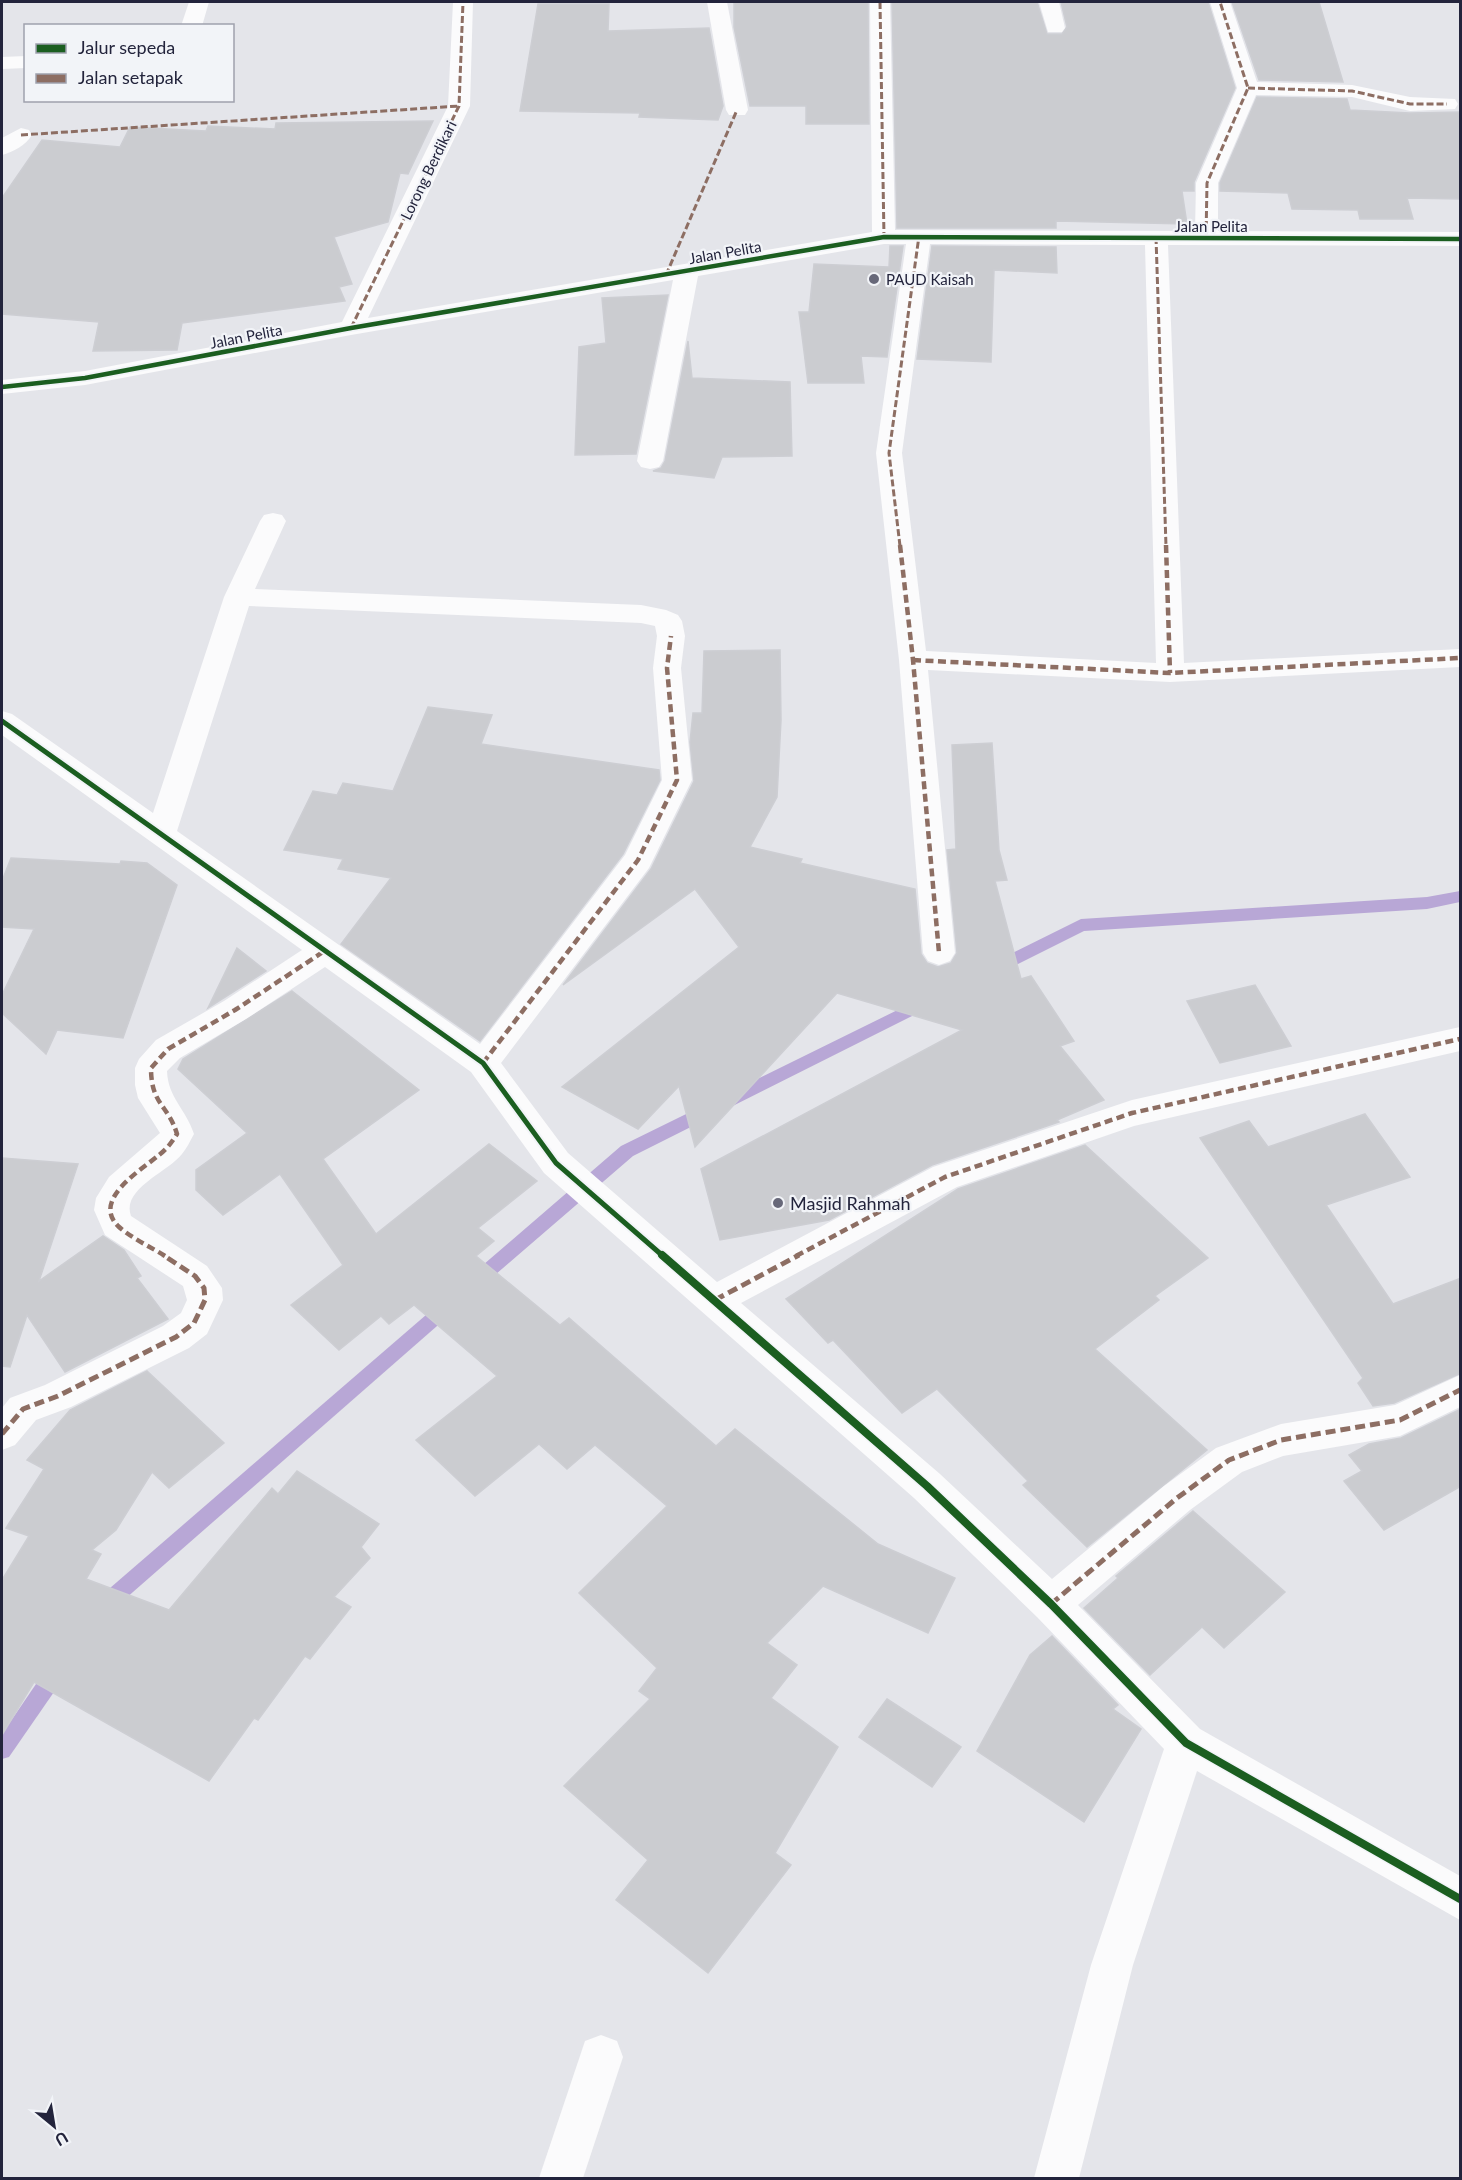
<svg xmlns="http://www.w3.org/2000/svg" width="1462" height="2180" viewBox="0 0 1462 2180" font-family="Lato,sans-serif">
<rect width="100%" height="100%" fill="#e4e5ea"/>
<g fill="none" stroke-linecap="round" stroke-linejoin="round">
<!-- stream -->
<g fill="#b8a7d6" fill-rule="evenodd">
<polygon points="1460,891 1460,902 1427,909 1084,931 1002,972 990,972 988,968 990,964 1081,919 1427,897"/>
<polygon points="924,997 930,999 932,1003 930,1007 633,1156 481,1287 475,1289 469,1287 466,1282 469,1277 621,1146"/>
<polygon points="447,1300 453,1302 456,1307 453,1312 109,1613 102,1616 95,1613 92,1607 95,1601 441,1302"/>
<polygon points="58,1660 65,1662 68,1669 65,1676 9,1757 2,1759 2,1734 51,1662"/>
</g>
</g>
<!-- building -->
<g fill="#cbccd0" stroke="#cdced3" stroke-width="1.5">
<polygon points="734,2 868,2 869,124 806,124 806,106 750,106 734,27"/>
<polygon points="892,2 1037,2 1047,34 1062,34 1067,27 1061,2 1208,2 1235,88 1194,182 1194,191 1182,191 1187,224 1056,221 1056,228 897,228"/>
<polygon points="1232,2 1319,2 1343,82 1259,80"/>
<polygon points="538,4 609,4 608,31 709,28 723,106 718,120 639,117 640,113 520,111"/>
<polygon points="1257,97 1347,99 1350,110 1410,113 1461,112 1461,199 1407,198 1413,219 1360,219 1358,210 1292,209 1288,193 1220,191 1220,183"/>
<polygon points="433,121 408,174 400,173 388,222 334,237 352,284 339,287 345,301 182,323 177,350 93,351 99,322 2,314 2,198 42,140 120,147 130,127 206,131 208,126 275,129 276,123"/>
<polygon points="890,246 903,246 887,357 861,356 864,383 808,383 799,312 809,312 814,264 889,267"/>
<polygon points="932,246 1056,247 1057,273 994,270 991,362 917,359"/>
<polygon points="668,295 636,454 575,455 579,347 606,343 602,298"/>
<polygon points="688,341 692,378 790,382 792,456 722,457 714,478 653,471 661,468 665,461"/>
<polygon points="780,650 781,720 777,797 750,847 802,859 800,863 915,889 921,954 927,963 938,967 951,963 957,953 947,850 956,849 952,745 992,743 999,850 1007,880 995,881 1021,979 1031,976 1074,1041 1060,1046 1104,1100 1057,1120 1059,1122 932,1165 829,1220 720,1240 701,1169 962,1030 837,993 695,1147 679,1086 638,1129 562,1087 739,947 695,889 563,985 651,869 694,781 690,742 693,713 702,713 704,651"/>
<polygon points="428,707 492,715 481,744 659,770 660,780 623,854 480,1041 341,944 391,878 338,869 343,859 284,850 313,791 337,795 343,783 393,791"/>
<polygon points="11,858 120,864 121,861 147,863 177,885 123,1038 57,1030 46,1054 2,1013 2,995 34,929 2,927 2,881"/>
<polygon points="237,948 266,971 208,1008"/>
<polygon points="1255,985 1291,1046 1220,1063 1187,1001"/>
<polygon points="292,991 419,1090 323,1159 376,1234 489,1144 537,1181 478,1228 494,1241 476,1256 560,1325 569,1318 716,1446 735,1429 878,1544 955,1578 928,1633 823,1586 767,1643 797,1665 771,1698 838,1747 775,1853 791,1865 708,1973 616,1900 648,1860 564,1786 650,1699 639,1691 657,1668 579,1593 667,1506 595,1445 567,1469 539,1444 475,1496 416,1440 497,1376 414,1305 389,1324 381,1316 339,1350 291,1305 343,1265 280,1174 223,1215 196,1190 196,1170 247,1133 178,1069 183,1059"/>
<polygon points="1365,1114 1410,1177 1326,1205 1393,1304 1461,1278 1461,1373 1394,1403 1373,1406 1358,1383 1363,1378 1200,1138 1249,1121 1268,1147"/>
<polygon points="1085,1145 1208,1258 1155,1296 1159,1300 1095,1349 1207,1450 1087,1547 1023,1485 1028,1481 937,1389 902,1413 833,1340 828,1343 786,1299 958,1189"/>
<polygon points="2,1158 78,1164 39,1281 103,1236 124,1250 141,1276 137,1278 168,1319 65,1372 27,1315 10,1367 2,1366"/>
<polygon points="147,1371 224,1443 169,1488 152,1472 116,1530 92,1550 101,1554 86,1579 169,1610 272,1488 278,1494 297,1471 379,1524 361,1547 370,1558 334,1597 351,1607 310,1659 305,1656 258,1720 254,1718 209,1781 34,1682 2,1735 2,1580 29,1536 6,1528 44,1469 27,1460 70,1410"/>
<polygon points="1461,1409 1461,1486 1384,1530 1344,1481 1362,1471 1349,1455 1369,1444 1401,1438"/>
<polygon points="1193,1511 1285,1592 1224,1648 1202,1627 1150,1675 1084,1608 1118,1578 1116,1576"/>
<polygon points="1052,1636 1118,1705 1113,1709 1141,1729 1084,1822 977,1751 1030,1655"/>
<polygon points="887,1699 961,1747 932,1787 859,1737"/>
</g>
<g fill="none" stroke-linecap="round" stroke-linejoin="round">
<!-- minor -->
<g fill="#fbfbfc" fill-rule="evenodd">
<polygon points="189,2 209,2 202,26 181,26"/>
<path d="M 453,2 L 473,2 L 470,106 L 368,318 L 872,232 L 870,2 L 890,2 L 895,230 L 1195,231 L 1196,183 L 1237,88 L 1210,2 L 1230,2 L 1257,82 L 1352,85 L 1410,97 L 1455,99 L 1458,104 L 1455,109 L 1410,111 L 1352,97 L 1256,95 L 1218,183 L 1218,231 L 1460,232 L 1460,246 L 1168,245 L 1184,663 L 1460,649 L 1460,667 L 1170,682 L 928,670 L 955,953 L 950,961 L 939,965 L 928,961 L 923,953 L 899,660 L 876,453 L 906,244 L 884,244 L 698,276 L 663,461 L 659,467 L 650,469 L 641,467 L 637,461 L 673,280 L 351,335 L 85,385 L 2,394 L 2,380 L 85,371 L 342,322 L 448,106 ZM 930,244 L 1145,245 L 1156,663 L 926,651 L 902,453 Z"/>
<polygon points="707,2 727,2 748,110 745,115 729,115 726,110"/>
<polygon points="1039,2 1059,2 1065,28 1062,32 1048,32"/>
<polygon points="26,56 26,68 2,69 2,57"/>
<path d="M 21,128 L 29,130 L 32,135 C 26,145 13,152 2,155 L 2,138 Z"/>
<path d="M 273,513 L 282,515 L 286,521 L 255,589 L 641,605 L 666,610 L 678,615 L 682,621 L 685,636 L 681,668 L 692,780 L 649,868 L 501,1063 L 568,1153 L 717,1282 L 933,1167 L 1132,1100 L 1460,1027 L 1460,1051 L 1134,1126 L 957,1187 L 741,1303 L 940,1474 L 1052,1579 L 1164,1486 L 1216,1448 L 1281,1424 L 1395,1405 L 1460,1375 L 1460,1407 L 1400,1436 L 1283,1456 L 1242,1472 L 1190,1510 L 1078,1605 L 1200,1729 L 1460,1876 L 1460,1920 L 1197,1771 L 1133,1965 L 1079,2178 L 1034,2178 L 1091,1965 L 1164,1749 L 1037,1617 L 914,1498 L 544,1173 L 471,1072 L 325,967 L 246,1019 L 180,1058 L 167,1071 C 168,1098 186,1109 194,1134 C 190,1141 187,1148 182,1154 C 168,1172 121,1189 131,1216 L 207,1266 L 222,1288 L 223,1300 L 207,1334 L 189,1348 L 71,1407 L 36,1420 L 15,1445 L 2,1450 L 2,1408 L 10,1398 L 45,1385 L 163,1326 L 181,1313 L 187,1300 L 183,1286 L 105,1235 L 94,1210 L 96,1198 L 109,1177 L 160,1133 L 138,1098 L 135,1085 L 135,1068 L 139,1059 L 156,1040 L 224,1001 L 302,950 L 2,735 L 2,711 L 12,714 L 153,813 L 224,597 L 260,521 L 264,515 ZM 249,606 L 641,623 L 655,626 L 657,636 L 653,668 L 662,780 L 625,855 L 480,1044 L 177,831 Z"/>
<polygon points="601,2035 617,2041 623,2057 583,2178 539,2178 585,2041"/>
</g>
<!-- quiet-far2 -->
<g stroke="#8d6e63" stroke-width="3" stroke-dasharray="7 3" stroke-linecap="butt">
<polyline points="880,2 884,237"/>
<polyline points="1248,88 1352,91 1410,104 1447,104"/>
<polyline points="21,135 459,106"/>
<polyline points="1156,237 1166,546"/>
<polyline points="1206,238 1207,183 1248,88 1220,2"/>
<polyline points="666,275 737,110"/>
<polyline points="351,328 459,106 463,2"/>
<polyline points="900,546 889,453 919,236"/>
</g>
<!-- quiet-far1 -->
<g stroke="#8d6e63" stroke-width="4.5" stroke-dasharray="8 4.5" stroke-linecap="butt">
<polyline points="900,545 913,660 939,953"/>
<polyline points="1166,545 1170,673"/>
<polyline points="913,660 1170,673 1460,658"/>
<polyline points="483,1063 638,860 677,780 667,668 671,636"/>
<path d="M 165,1256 C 151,1247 131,1238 118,1226 C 91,1199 143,1169 159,1155 C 167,1149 172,1142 177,1134 C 168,1104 151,1105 151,1068 L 168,1049 L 235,1010 L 326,950"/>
<polyline points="796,1256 945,1177 1132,1113 1460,1039"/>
</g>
<!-- quiet -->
<g stroke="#8d6e63" stroke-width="5" stroke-dasharray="10 5" stroke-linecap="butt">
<polyline points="715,1300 799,1255"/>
<polyline points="2,1434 23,1409 58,1396 176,1337 194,1323 205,1300 204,1288 195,1276 163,1255"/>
<polyline points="1051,1604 1177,1498 1229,1460 1281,1440 1400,1420 1460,1390"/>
</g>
<defs>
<polyline id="cycleway-far2" points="2,387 85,378 351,328 884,237 1460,239"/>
<polyline id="cycleway-far1" points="2,721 483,1063 556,1163 663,1256"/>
<polyline id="cycleway" points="662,1255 927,1486 1051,1604 1186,1743 1460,1899"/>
</defs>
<!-- cycleway-far2 casing -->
<use href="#cycleway-far2" stroke="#f2f4f8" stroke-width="8"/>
<!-- cycleway-far1 casing -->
<use href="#cycleway-far1" stroke="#f2f4f8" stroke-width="9"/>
<!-- cycleway casing -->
<use href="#cycleway" stroke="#f2f4f8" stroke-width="11"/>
<!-- cycleway-far2 -->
<use href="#cycleway-far2" stroke="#1b5e20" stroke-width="4.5"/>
<!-- cycleway-far1 -->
<use href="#cycleway-far1" stroke="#1b5e20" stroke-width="5"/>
<!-- cycleway -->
<use href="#cycleway" stroke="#1b5e20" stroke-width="8"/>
</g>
<!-- markers -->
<g fill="#676879" stroke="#f2f4f8" stroke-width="2">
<circle cx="874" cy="279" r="6"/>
<circle cx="778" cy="1203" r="6"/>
</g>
<g text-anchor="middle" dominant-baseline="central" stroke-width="4.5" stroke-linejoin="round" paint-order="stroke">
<!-- far-street labels -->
<g font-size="15" fill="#23243c" stroke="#f2f4f8">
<text transform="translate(428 170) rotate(-64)">Lorong Berdikari</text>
<text x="1211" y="226">Jalan Pelita</text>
<text transform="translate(725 252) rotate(-10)">Jalan Pelita</text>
<text transform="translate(246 336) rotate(-11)">Jalan Pelita</text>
</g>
<!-- far-poi labels -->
<g font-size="15" fill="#23243c" stroke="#f2f4f8" text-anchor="start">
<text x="886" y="279">PAUD Kaisah</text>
</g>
<!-- poi labels -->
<g font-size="18" fill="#23243c" stroke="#f2f4f8" text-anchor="start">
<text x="790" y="1203">Masjid Rahmah</text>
</g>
</g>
<!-- border -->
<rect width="1462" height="2180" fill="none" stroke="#23243c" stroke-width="6"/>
<!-- legend -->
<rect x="24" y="24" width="210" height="78" fill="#f2f4f8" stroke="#9fa1ad" stroke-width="1.5"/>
<rect x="36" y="44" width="30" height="9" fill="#1b5e20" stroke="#9fa1ad" stroke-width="1.5"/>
<text x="78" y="54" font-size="18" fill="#23243c">Jalur sepeda</text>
<rect x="36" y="74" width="30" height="9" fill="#8d6e63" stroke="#9fa1ad" stroke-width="1.5"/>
<text x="78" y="84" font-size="18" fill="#23243c">Jalan setapak</text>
<!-- north arrow -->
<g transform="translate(54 2126) rotate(150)" stroke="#f2f4f8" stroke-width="4.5" paint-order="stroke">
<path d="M0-4.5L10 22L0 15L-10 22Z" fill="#23243c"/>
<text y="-9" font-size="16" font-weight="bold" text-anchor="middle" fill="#23243c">U</text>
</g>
</svg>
